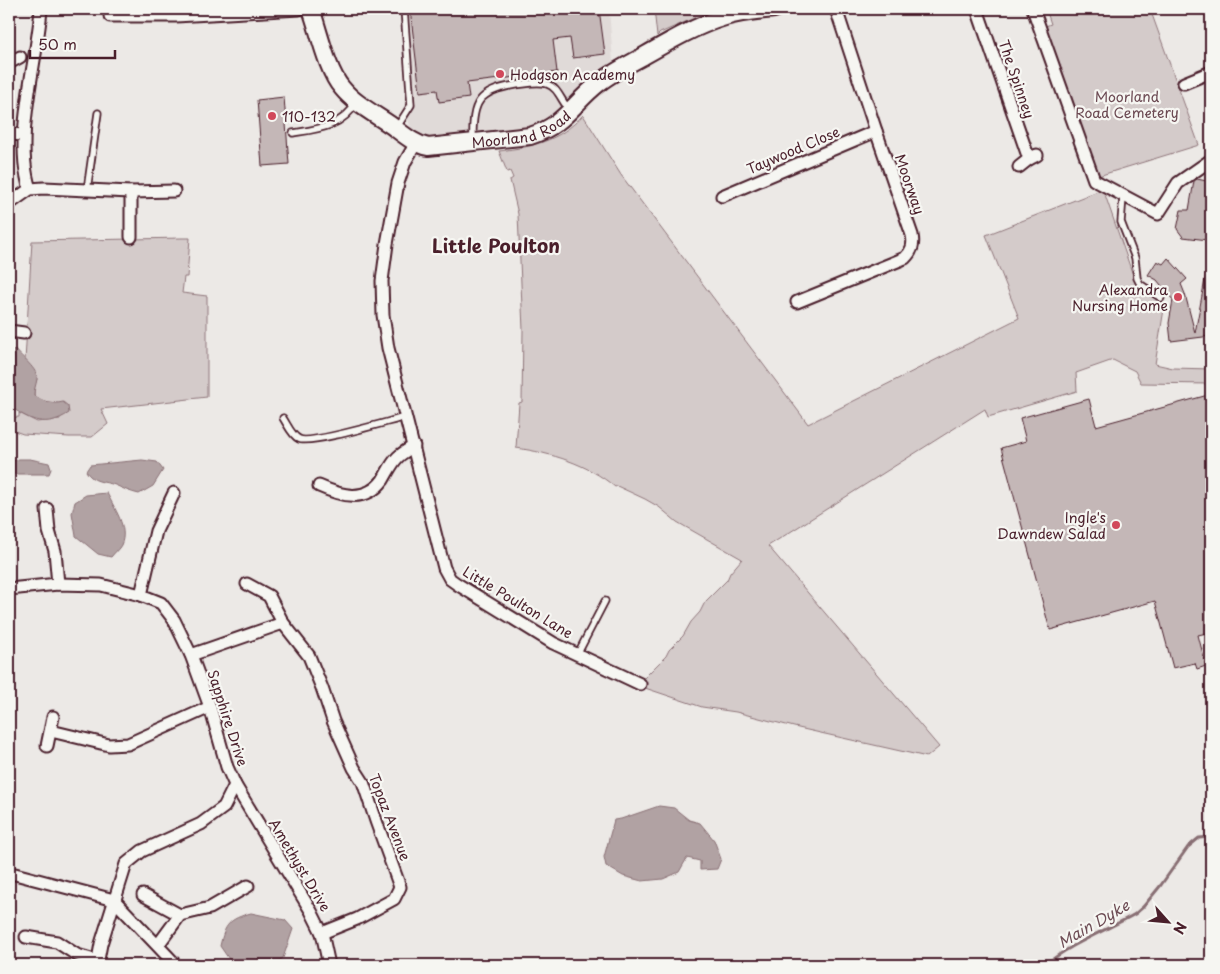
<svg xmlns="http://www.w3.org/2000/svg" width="1220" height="974" viewBox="0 0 1220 974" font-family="'Playpen Sans',sans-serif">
<rect width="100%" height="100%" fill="#ece9e6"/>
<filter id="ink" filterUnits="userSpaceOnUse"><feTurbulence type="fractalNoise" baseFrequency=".02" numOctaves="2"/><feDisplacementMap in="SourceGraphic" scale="10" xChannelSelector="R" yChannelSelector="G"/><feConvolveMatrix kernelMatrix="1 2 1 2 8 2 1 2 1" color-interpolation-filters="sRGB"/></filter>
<g filter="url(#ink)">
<!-- built -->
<polygon fill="#e0dad8" points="401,9 609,9 613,62 587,80 555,115 546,120 529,126 512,128 427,137 421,136 411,128 408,120 408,112 404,109 406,80"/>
<!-- green -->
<g fill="#d4cbca" stroke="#8f757a">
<polygon points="654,9 715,9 660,33 657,36"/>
<polygon points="1046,9 1150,9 1199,145 1095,177 1043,27 1051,24"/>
<path d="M 583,115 L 621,175 L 808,424 L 1019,318 L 986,235 L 1103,189 L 1135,281 L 1146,293 L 1165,303 L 1155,364 L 1173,368 L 1211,369 L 1210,384 L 1141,383 L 1135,371 L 1113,360 L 1076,373 L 1077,391 L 988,417 L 985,409 L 768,546 L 939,747 L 927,757 L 794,727 L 736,712 L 702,707 L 645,688 L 643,679 L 666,656 L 669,650 L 683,636 L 691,622 L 700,612 L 705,602 L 727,580 L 730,573 L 742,559 L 677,522 L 659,507 L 645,499 L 617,486 L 615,487 C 588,464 551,453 516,448 L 519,403 L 522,402 L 523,330 L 518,214 L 510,180 L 513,178 L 510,171 L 507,172 L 499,151 C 532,147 560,141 583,115 Z"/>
<polygon points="182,238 190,238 187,277 184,277 182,293 207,296 207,397 101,409 108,424 92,437 69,437 23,434 9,429 9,418 19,417 19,413 37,422 60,419 57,403 42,401 34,395 34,387 37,379 25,361 32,241"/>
</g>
<!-- water -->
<g fill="#b1a2a3" stroke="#886e73">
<path d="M 16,350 C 22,358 38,369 37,379 C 36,385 34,389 34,395 C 42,401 52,405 63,402 L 68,406 L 69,413 C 46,428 31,421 11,407 L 9,404 L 9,352 Z"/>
<polygon points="19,459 30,459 49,463 51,469 49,474 9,474 9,462"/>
<path d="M 142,460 L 157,462 L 163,470 L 153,486 L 139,494 C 130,492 124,489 115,485 C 104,481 93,483 86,471 L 90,465 Z"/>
<path d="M 107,493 C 114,508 129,528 121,545 C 119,549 114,553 111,557 L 98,554 L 76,536 L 72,513 L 75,502 L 86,495 Z"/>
<polygon points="659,806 674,808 689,820 700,823 714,840 721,859 717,869 700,870 700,861 687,858 679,872 663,879 642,881 623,876 606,866 604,857 614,820 621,819"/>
<path d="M 251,913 L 285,920 L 293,929 L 283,958 L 273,965 L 233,965 L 220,946 C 225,924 229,919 251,913 Z"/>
</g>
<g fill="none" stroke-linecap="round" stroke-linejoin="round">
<!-- stream -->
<path stroke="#886e73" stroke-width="3" d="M 1045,965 C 1072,943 1105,931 1135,914 L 1143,907 L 1161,885 L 1188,847 L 1199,838 L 1211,837"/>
</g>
<!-- building -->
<g fill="#c4b7b7" stroke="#4a1f2b">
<polygon points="410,9 599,9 605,54 573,58 570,38 553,40 557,72 467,83 469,98 439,102 437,90 420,92"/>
<polygon points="284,97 289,164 262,166 257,100"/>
<polygon points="1197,179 1211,182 1211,219 1208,240 1183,237 1177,229 1181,210 1189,210 1194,181"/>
<polygon points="1168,258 1187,279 1181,284 1185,294 1195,333 1207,269 1211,270 1211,336 1171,341 1169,323 1173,300 1157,280 1148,275 1157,261 1163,264"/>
<polygon points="1208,395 1211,409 1211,632 1198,635 1206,666 1197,669 1195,663 1173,668 1155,601 1050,630 1001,448 1026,441 1020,418 1089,399 1096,426"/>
</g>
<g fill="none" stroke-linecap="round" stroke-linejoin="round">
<defs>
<g id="lane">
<polyline points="397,127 411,105 404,9"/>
<path d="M 293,133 C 318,129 342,127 356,103"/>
<path d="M 473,140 C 472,102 478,91 516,85 C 526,84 538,81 547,84 C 559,88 561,102 570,110"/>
<polyline points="87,190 98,113"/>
<polyline points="1123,197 1121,222 1135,258 1137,278 1140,284 1161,298"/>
<path d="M 283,418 C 287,424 292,436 299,439 C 310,445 389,421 406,417"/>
<polyline points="577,655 605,601"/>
</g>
<g id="street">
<polyline points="977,9 1029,159"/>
<polyline points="1033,9 1094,180 1158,214 1178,183 1211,160"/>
<polyline points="110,16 176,16 299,9"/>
<polyline points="9,63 20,57"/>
<polyline points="1184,83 1211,72"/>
<polyline points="9,134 24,135"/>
<polyline points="416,143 405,162 398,183 387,244 382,281 383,315 388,348 444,568 450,579 457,584 553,643 640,684"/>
<polyline points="1019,167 1029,159 1037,155"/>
<path d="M 30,189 C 13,137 37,64 41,9"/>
<polyline points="722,196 876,131"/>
<polyline points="9,204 30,189 44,188 131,192 174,191"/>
<polyline points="131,237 131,192"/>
<path d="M 797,302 L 905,258 C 912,251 914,245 912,235 L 876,131 L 836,9"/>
<polyline points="9,331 24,333"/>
<path d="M 319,486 C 341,496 366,503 383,480 C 388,472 391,464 398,457 C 402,453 409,449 414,446"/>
<polyline points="47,509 49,531 55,551 58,584"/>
<polyline points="247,584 269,596 283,623 309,656 322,688 333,721 354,768 363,782 376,821 400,887 394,899 357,919 322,933"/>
<polyline points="9,589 58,584 101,585 141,595 161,603 174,620 191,655 210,707 227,767 235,785 224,807 201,824 142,851 126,864 101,944 97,965"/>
<polyline points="141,595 156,531 174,493"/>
<polyline points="191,655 283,623"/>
<polyline points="51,731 109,745 128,744 210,707"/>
<polyline points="47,746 53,717"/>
<polyline points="235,785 311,911 322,933 329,965"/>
<polyline points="15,874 114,900 176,965"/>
<polyline points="143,895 180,915 210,908 248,886"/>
<polyline points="26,937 57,942 77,955 98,961"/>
<polyline points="158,945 180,915"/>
</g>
<g id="secondary">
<path id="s1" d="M 311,9 C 319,31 327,71 342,88 C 355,104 375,114 392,126 C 403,134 414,144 428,147 L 530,136 C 565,125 572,104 599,83 C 612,73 627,65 642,57 C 668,42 695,26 725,17 C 741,12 757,11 774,9"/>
</g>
</defs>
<!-- lane casing -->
<use href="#lane" stroke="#4a1f2b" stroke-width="9"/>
<!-- street casing -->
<use href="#street" stroke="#4a1f2b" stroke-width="15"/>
<!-- secondary casing -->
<use href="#secondary" stroke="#4a1f2b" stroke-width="20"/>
<!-- lane -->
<use href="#lane" stroke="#f6f6f2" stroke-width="5.5"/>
<!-- street -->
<use href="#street" stroke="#f6f6f2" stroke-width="11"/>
<!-- secondary -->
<use href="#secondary" stroke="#f6f6f2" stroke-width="16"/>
</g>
</g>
<!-- markers -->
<g fill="#d1495b" stroke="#f6f6f2" stroke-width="2">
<circle cx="500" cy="74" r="5"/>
<circle cx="272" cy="116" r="5"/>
<circle cx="1178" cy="297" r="5"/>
<circle cx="1116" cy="525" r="5"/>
</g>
<g text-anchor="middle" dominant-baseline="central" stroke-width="4.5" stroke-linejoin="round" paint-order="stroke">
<!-- poi labels -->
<g font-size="14" fill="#4a1f2b" stroke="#f6f6f2" text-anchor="start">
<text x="510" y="74">Hodgson Academy</text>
<text x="282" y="116">110-132</text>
<text x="1168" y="289" text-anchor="end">Alexandra<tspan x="1168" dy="16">Nursing Home</tspan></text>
<text x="1106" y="517" text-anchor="end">Ingle's<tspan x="1106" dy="16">Dawndew Salad</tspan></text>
</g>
<!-- street labels -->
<g font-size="14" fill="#4a1f2b" stroke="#f6f6f2">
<text transform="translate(1017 79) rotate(71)">The Spinney</text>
<text stroke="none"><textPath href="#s1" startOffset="286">Moorland Road</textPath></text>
<text transform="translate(793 150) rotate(-23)">Taywood Close</text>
<text transform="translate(910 184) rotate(71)">Moorway</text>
<text transform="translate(518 602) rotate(31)">Little Poulton Lane</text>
<text transform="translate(228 718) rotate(72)">Sapphire Drive</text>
<text transform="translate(390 817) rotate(69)">Topaz Avenue</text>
<text transform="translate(300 865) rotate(59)">Amethyst Drive</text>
</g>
<!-- park labels -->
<g font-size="14" fill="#6c4a53" stroke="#f6f6f2">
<text x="1127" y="96">Moorland<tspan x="1127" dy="16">Road Cemetery</tspan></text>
</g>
<!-- water labels -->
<g font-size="15" font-style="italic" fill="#6e4d55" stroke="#f6f6f2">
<text transform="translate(1093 923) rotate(-30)">Main Dyke</text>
</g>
<!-- district labels -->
<g font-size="19" font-weight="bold" fill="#4a1f2b" stroke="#f6f6f2">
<text x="496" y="245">Little Poulton</text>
</g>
</g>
<!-- margin -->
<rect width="1220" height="974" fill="none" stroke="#f6f6f2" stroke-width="30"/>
<rect x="15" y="15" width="1190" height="944" fill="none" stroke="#4a1f2b" stroke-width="2" filter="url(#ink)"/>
<!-- north arrow -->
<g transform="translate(1168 922) rotate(117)" stroke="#f6f6f2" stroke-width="4" paint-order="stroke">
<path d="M0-4L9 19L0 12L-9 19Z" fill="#4a1f2b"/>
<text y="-8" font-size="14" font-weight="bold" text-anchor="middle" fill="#4a1f2b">N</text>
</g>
<!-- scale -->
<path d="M30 50v8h85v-8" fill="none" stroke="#4a1f2b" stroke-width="2.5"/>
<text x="38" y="50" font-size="15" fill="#4a1f2b" stroke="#f6f6f2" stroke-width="4" paint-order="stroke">50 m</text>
</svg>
